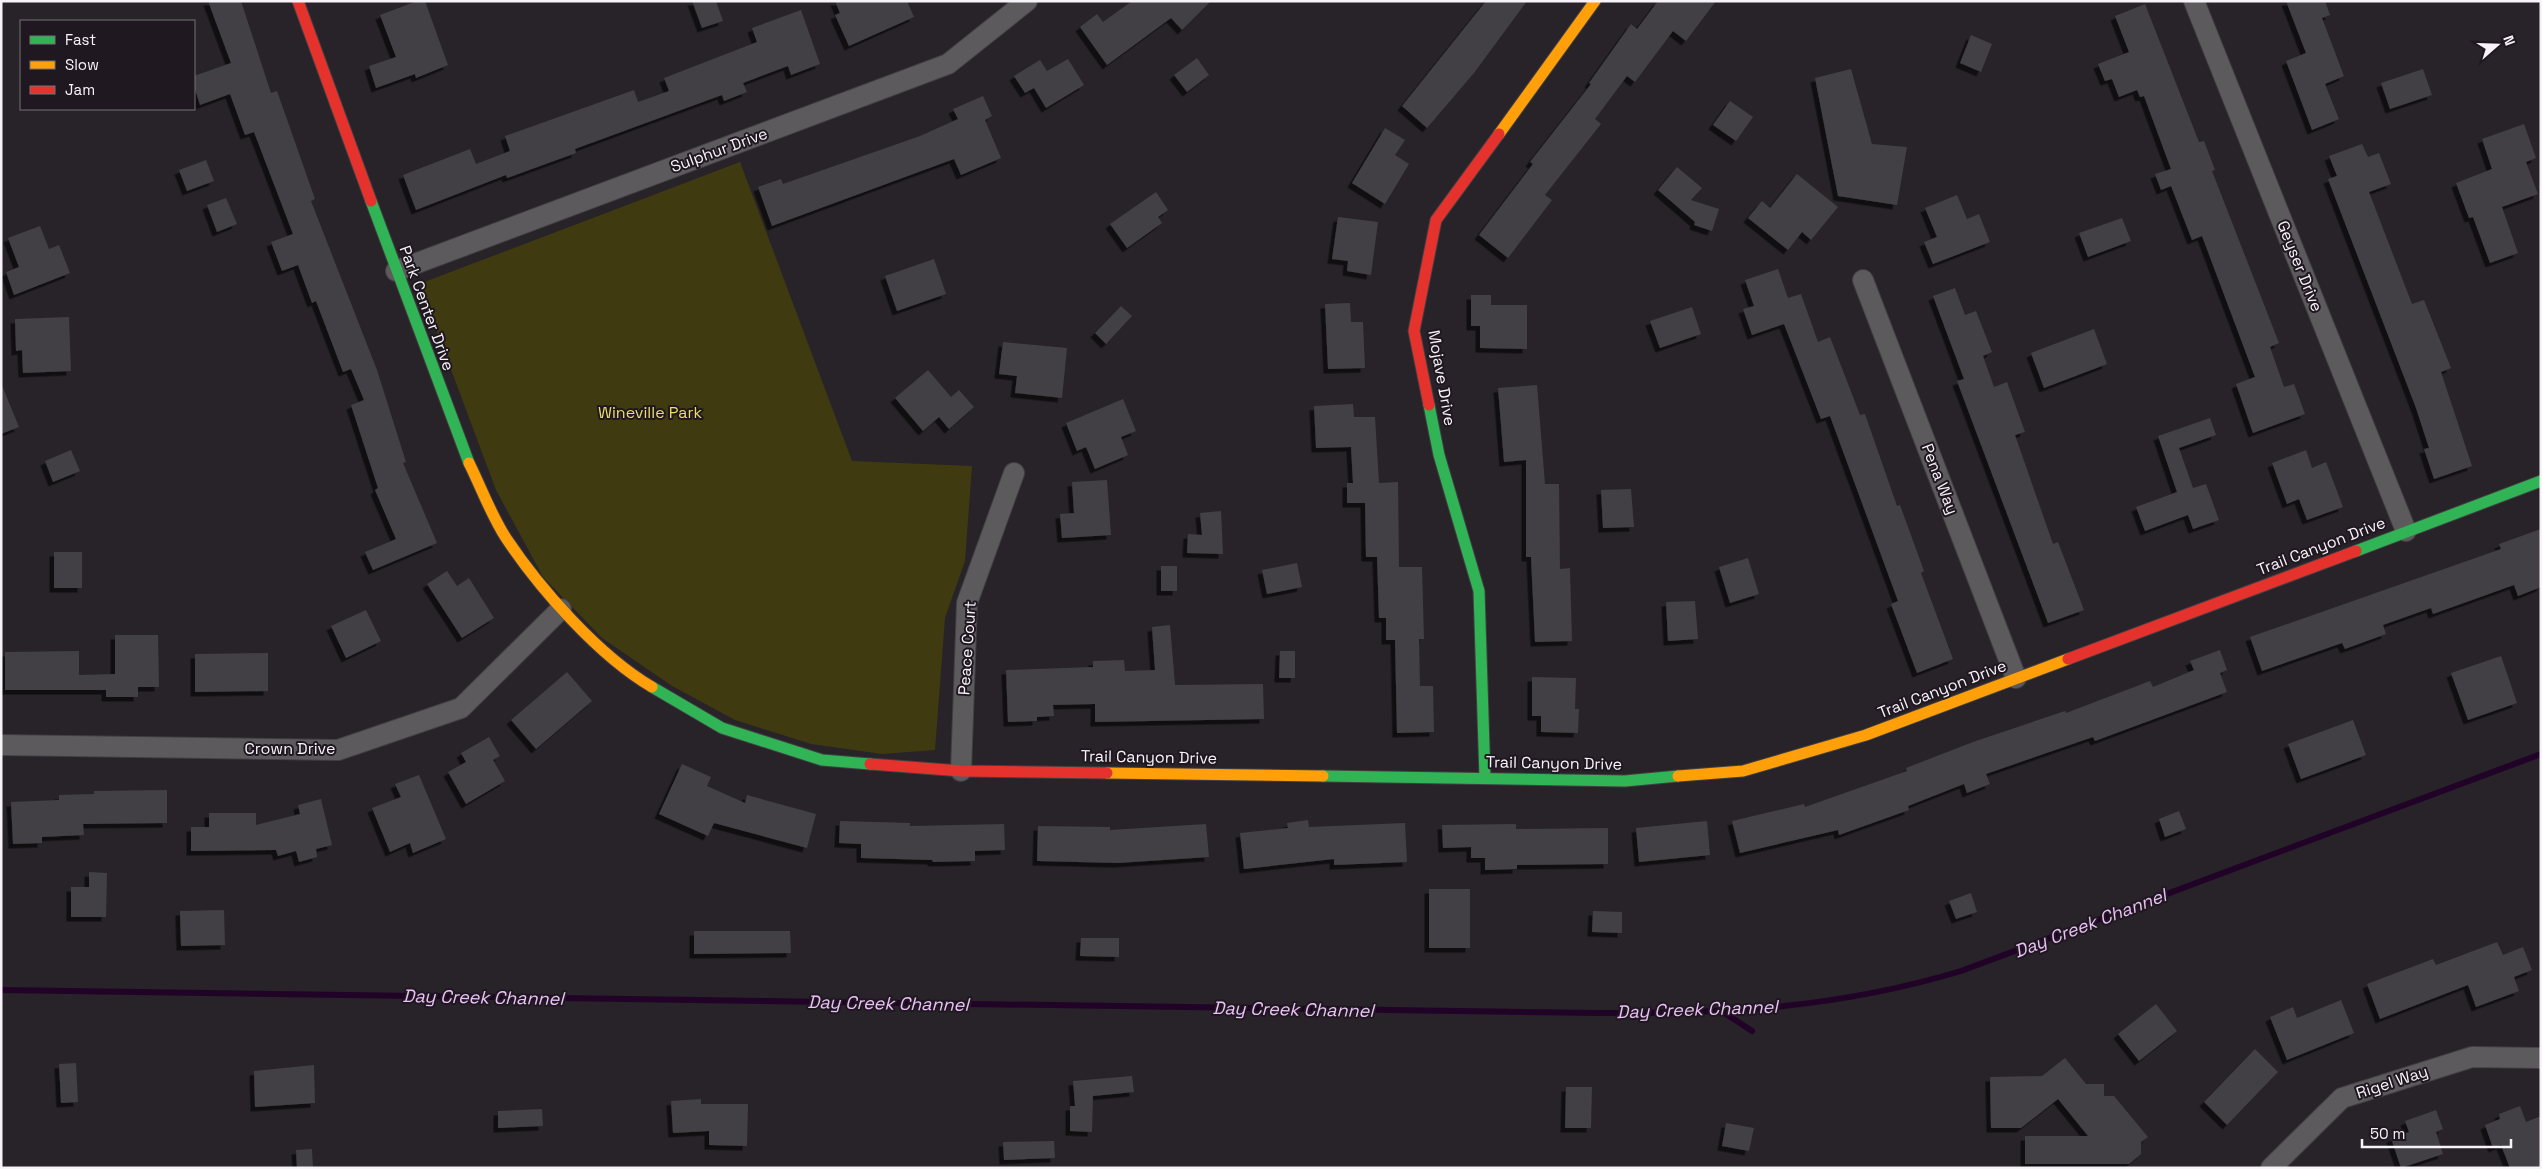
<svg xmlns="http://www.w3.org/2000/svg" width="2542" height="1169" viewBox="0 0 2542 1169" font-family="'Space Grotesk',sans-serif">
<defs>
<filter id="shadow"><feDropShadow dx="-4.5" dy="4.5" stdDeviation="0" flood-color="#0009"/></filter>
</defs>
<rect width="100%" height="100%" fill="#272328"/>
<!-- green -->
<polygon fill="#3f3a0f" points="740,162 852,461 972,466 965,561 945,618 935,750 882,754 811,744 735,720 672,686 602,638 543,577 496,490 419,284"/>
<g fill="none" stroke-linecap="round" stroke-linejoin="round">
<!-- stream -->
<g stroke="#210328" stroke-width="6">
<path d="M 1,990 L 1598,1013 C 1726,1014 1838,1008 1961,971 L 2541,754"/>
<polyline points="1723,1012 1752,1031"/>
</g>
</g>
<!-- building -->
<g fill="#433f44" filter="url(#shadow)">
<polygon points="208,1 241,1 271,93 277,91 315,199 311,201 377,370 406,462 403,463 437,543 373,570 365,552 396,539 375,490 378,488 351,405 364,400 351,369 343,372 316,301 312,303 298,265 282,271 271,242 293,234 254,132 245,135 230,94 200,105 194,86 194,76 231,63"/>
<polygon points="417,1 425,1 448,65 416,78 415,74 376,88 369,66 396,57 380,15"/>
<polygon points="692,1 716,1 723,21 702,28"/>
<polygon points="835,1 907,1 914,17 849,46 835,15 840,13"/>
<polygon points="1132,1 1211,1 1182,30 1171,18 1107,65 1080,27 1097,14 1103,22"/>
<polygon points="1486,1 1527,1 1474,73 1427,128 1402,106"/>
<polygon points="1658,1 1716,1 1686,41 1673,31 1635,82 1627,76 1595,119 1601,124 1545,195 1552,200 1508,258 1479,235 1533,164 1530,162 1591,84 1589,83 1631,24 1637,29"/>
<polygon points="2286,1 2325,1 2330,15 2322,18 2344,76 2325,84 2339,119 2312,130 2286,61 2306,53"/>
<polygon points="2145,4 2199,142 2204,141 2215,170 2212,171 2279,343 2270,347 2284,387 2294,384 2305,414 2253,433 2236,384 2255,377 2202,236 2192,240 2171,186 2161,190 2155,174 2171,169 2144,96 2140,97 2137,90 2119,97 2112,79 2105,81 2098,64 2129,52 2115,16"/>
<polygon points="801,10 820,64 791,75 788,66 743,83 747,92 724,101 722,95 575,149 576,153 507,178 506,175 416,210 403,175 470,149 476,164 510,151 505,136 634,90 638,102 669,91 664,78 757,42 752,28"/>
<polygon points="1971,35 1992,44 1981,72 1960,63"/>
<polygon points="1197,58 1209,75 1187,92 1174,75"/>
<polygon points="1068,59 1084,85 1046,108 1034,88 1025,93 1014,76 1040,60 1047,71"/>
<polygon points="1851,69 1872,144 1907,147 1897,205 1838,196 1815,78"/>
<polygon points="2423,69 2432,95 2390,109 2381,83"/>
<polygon points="983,96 992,116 985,120 1001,158 961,175 954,159 772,226 758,187 781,179 783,184 920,136 958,119 953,109"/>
<polygon points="1730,101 1753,117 1736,141 1713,125"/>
<polygon points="2524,124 2536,158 2526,162 2538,194 2502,207 2518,253 2490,263 2473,217 2469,218 2456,183 2492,169 2482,139"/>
<polygon points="1385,128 1405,140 1395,155 1409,164 1385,204 1352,183"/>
<polygon points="2362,144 2368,157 2379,153 2391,184 2369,192 2412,304 2424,300 2451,368 2441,372 2472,466 2434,479 2424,449 2429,448 2416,408 2328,179 2337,176 2329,156"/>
<polygon points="206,160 214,181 187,191 179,170"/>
<polygon points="1677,167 1702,188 1691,200 1719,209 1712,231 1694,225 1695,222 1658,190"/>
<polygon points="1797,174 1838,207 1811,240 1802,232 1788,250 1748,218 1762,201 1770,208"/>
<polygon points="1156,192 1168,210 1158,217 1162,223 1127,248 1110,224"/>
<polygon points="1957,195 1967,219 1979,214 1990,242 1933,264 1924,242 1937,237 1925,208"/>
<polygon points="226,198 237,224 217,232 207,205"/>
<polygon points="1338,217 1378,222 1371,275 1347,271 1348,261 1332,259"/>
<polygon points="2122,218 2131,241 2088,257 2079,233"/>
<polygon points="40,226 49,249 59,245 70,273 14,295 6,272 19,267 8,238"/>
<polygon points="934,259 946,294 897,311 885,276"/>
<polygon points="1778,269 1788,298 1801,294 1818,342 1830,337 1860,415 1865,414 1897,506 1900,505 1924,571 1921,573 1953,659 1917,673 1891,604 1898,601 1830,416 1821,419 1784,324 1752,335 1743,309 1754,306 1745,280"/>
<polygon points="1955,288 1965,315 1976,311 1992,352 1983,356 1994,387 2007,382 2025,432 2015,435 2053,544 2058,542 2084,610 2048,623 1957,381 1964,379 1933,296"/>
<polygon points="1471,295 1491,295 1491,305 1527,305 1527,349 1480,348 1480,326 1471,326"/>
<polygon points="1350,303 1351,322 1363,322 1365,368 1328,369 1325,304"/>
<polygon points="1121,306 1132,316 1106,344 1095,333"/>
<polygon points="1692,307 1701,334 1660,348 1650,321"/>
<polygon points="69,317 71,371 23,373 22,350 16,351 15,319"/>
<polygon points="2094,329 2107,364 2044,388 2031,353"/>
<polygon points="1003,342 1067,348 1062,398 1015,393 1017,376 999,374"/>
<polygon points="928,370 951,397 959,390 974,407 949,429 939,417 923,431 895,398"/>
<polygon points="1,383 19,427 1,434"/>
<polygon points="1537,385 1545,484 1559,484 1560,569 1570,568 1572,641 1535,642 1531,557 1526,557 1526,460 1504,462 1498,388"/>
<polygon points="1123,399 1136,431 1121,437 1128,455 1095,469 1086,447 1077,451 1066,423"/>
<polygon points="1353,404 1354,417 1375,417 1379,483 1398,482 1399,567 1422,567 1424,639 1419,639 1420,686 1433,686 1434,732 1397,733 1395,640 1386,640 1386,618 1379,618 1377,557 1366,557 1365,503 1347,503 1347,483 1353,483 1351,447 1316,448 1314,406"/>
<polygon points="2210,418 2216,435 2179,448 2193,488 2206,484 2219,520 2193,529 2188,515 2145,531 2136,507 2177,492 2158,436"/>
<polygon points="71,450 80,471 53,482 45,461"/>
<polygon points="2306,450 2312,468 2326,462 2343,507 2307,520 2299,499 2287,504 2272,463"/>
<polygon points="1107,480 1111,535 1062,538 1060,514 1074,513 1072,482"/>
<polygon points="1631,489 1634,527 1603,528 1601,490"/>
<polygon points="1221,511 1223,554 1187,553 1188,534 1202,535 1200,513"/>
<polygon points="2541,529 2541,587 2518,596 2514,585 2433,614 2431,608 2383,625 2386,634 2345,649 2342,643 2262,671 2250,637 2501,549 2499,544"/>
<rect x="54" y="552" width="28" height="36"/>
<polygon points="1748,558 1759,594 1730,603 1719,567"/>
<polygon points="1297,563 1302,587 1267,594 1262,570"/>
<rect x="1161" y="566" width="16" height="25"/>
<polygon points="447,571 457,586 469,578 494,618 462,638 427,584"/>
<polygon points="1695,601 1698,639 1668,641 1666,602"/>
<polygon points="366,610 381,641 346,658 331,626"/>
<polygon points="1170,625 1175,685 1263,684 1264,719 1095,722 1095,704 1053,705 1054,716 1037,717 1037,721 1008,722 1006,670 1093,667 1093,661 1124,660 1125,671 1155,670 1152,627"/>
<polygon points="115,635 158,635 159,687 138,687 138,697 106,697 106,690 5,690 5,652 79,651 79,675 115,674"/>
<polygon points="2220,650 2227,670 2220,673 2227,692 2095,741 2093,737 1986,774 1990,784 1967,793 1964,784 1908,806 1909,810 1839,835 1838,830 1740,853 1732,821 1804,804 1805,807 1907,771 1906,768 1973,742 2065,711 2066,713 2150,681 2153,687 2194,670 2190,661"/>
<polygon points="1280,651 1295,651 1295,678 1279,678"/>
<polygon points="268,653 268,691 195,692 195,654"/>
<polygon points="2501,656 2517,703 2468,720 2451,673"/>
<polygon points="567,672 592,701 536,749 511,720"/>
<polygon points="1532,677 1576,678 1575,709 1579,709 1578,733 1541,732 1541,716 1532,716"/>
<polygon points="2353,720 2366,755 2301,779 2288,744"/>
<polygon points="489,737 500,756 493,760 505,781 466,804 448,772 466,762 461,753"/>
<polygon points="682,764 711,777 707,786 745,803 747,795 816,814 807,848 714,823 708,836 659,814"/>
<polygon points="419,775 446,839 413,853 410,843 390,852 372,808 401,797 395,784"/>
<polygon points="167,790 167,823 83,824 84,835 42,837 42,843 13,844 11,802 59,800 59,795 94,794 94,791"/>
<polygon points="321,799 332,845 316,849 317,857 299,862 296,851 278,856 276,850 191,851 191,827 209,827 209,813 256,813 256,825 300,814 298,805"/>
<polygon points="2179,811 2186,829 2165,837 2159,819"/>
<polygon points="1308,820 1309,827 1405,823 1407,862 1334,865 1334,859 1244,869 1240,833 1288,828 1287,823"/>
<polygon points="840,821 910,823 910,826 1004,824 1005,850 975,851 975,861 933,862 932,860 861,858 861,844 839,843"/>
<polygon points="1707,821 1710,855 1639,862 1636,828"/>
<polygon points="1206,824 1209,857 1118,863 1037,861 1038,826 1110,827 1110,830"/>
<polygon points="1516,824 1516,829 1608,828 1608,864 1517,865 1517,869 1485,870 1485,858 1471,858 1471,847 1443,848 1442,825"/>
<polygon points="89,872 107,873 106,917 71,917 71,887 89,887"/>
<rect x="1429" y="889" width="41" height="59"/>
<polygon points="1971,893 1977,912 1956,919 1949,901"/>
<polygon points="224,910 225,945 181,946 180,911"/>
<polygon points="1593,911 1622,912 1622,933 1592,932"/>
<polygon points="694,931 790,931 791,953 694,954"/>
<polygon points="1081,938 1119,938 1119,957 1080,956"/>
<polygon points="2497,942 2503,955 2523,947 2532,970 2514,977 2519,991 2476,1007 2468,985 2380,1019 2367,984 2433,959 2436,965"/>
<polygon points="2341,1000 2354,1033 2287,1060 2270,1017 2293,1007 2297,1018"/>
<polygon points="2156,1004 2177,1031 2139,1061 2118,1034"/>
<polygon points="2255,1049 2278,1072 2227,1125 2204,1102"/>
<polygon points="2065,1058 2086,1084 2104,1084 2104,1096 2114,1096 2148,1137 2141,1142 2141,1154 2129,1164 2025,1164 2025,1136 2088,1136 2058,1099 2021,1128 1991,1128 1990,1077 2042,1076"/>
<polygon points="76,1063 78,1102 61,1103 59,1064"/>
<polygon points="314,1065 315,1103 255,1107 254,1071"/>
<polygon points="1132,1076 1134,1092 1093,1096 1092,1132 1070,1131 1070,1106 1075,1106 1073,1081"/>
<polygon points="1566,1087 1592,1087 1591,1128 1565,1128"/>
<polygon points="701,1099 701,1104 748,1104 747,1146 709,1145 709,1131 673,1133 671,1101"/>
<polygon points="2520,1106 2526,1122 2541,1116 2541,1168 2510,1168 2501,1145 2493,1148 2485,1125 2500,1119 2499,1114"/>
<polygon points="542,1109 543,1126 498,1128 498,1111"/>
<polygon points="2436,1110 2443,1129 2436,1132 2443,1154 2401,1168 2391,1138 2409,1132 2405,1121"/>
<polygon points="1726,1123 1754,1128 1749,1151 1722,1146"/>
<polygon points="1054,1141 1055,1158 1004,1160 1003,1142"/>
<polygon points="312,1149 313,1168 297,1168 296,1150"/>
</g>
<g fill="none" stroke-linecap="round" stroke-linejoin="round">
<defs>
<g id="street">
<polyline points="2194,1 2406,531"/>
<polyline points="396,271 948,64 1027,1"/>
<polyline points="1863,280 2016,678"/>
<polyline points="1,745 338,750 461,708 561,609"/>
<polyline points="961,771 967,603 1014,473"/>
<polyline points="2271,1168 2342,1098 2472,1057 2541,1058"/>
</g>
<g id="fast">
<polyline points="371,201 469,463"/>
<polyline points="1429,405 1439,455 1479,591 1485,778"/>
<polyline points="2356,551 2541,481"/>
<polyline points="652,687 722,728 822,760 870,764"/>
<polyline points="1323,776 1625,781 1678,776"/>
</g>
<g id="slow">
<polyline points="1499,134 1595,1"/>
<path d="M 469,463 C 481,487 491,515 506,538 C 540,589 599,656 652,687"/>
<polyline points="1107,773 1323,776"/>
<polyline points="1678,776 1743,771 1866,735 2068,659"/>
</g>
<g id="jam">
<polyline points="298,1 371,201"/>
<polyline points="1429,405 1414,331 1436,220 1499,134"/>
<polyline points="2068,659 2356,551"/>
<polyline points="870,764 961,771 1107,773"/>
</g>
</defs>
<!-- street casing -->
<use href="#street" stroke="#423f43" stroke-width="22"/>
<!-- fast casing -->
<use href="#fast" stroke="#423f43" stroke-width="13"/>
<!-- slow casing -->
<use href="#slow" stroke="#423f43" stroke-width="13"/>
<!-- jam casing -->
<use href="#jam" stroke="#423f43" stroke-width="13"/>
<!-- street -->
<use href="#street" stroke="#5d5a5e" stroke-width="20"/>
<!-- fast -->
<use href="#fast" stroke="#30b455" stroke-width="11"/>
<!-- slow -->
<use href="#slow" stroke="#ff9f0a" stroke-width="11"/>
<!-- jam -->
<use href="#jam" stroke="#e5322d" stroke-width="11"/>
</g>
<g text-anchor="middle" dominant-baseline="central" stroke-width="4" stroke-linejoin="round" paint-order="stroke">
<!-- street labels -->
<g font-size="16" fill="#f8f3f9" stroke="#1f1820">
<text transform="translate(719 150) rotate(-20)">Sulphur Drive</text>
<text transform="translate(2300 266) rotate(68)">Geyser Drive</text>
<text transform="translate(427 308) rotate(70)">Park Center Drive</text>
<text transform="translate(1442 378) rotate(80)">Mojave Drive</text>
<text transform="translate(1940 479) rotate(69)">Pena Way</text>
<text transform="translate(2321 546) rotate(-21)">Trail Canyon Drive</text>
<text transform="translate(967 648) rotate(-86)">Peace Court</text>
<text transform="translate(1942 689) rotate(-21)">Trail Canyon Drive</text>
<text x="290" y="748">Crown Drive</text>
<text transform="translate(1149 757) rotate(1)">Trail Canyon Drive</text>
<text transform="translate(1554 763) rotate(1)">Trail Canyon Drive</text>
<text transform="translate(2392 1082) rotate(-18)">Rigel Way</text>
</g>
<!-- park labels -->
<g font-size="16" fill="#ebde62" stroke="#1f1820">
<text x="650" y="412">Wineville Park</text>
</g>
<!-- water labels -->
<g font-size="18" font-style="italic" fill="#ebc0f6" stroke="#1f1820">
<text transform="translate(2090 923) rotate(-21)">Day Creek Channel</text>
<text transform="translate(483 997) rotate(1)">Day Creek Channel</text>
<text transform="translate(888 1003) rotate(1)">Day Creek Channel</text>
<text transform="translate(1293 1009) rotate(1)">Day Creek Channel</text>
<text transform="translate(1697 1009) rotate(-2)">Day Creek Channel</text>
</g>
</g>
<!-- border -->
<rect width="2542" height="1169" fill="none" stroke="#f8f3f9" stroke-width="5"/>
<!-- legend -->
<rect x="20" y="20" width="175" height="90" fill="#1f1820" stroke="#767077"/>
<rect x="30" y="36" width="25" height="8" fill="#30b455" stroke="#767077"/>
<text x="65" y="45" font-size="15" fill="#f8f3f9">Fast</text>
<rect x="30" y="61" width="25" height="8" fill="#ff9f0a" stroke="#767077"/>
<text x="65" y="70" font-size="15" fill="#f8f3f9">Slow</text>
<rect x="30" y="86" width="25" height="8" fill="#e5322d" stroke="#767077"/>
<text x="65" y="95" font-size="15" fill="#f8f3f9">Jam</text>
<!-- north arrow -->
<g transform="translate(2497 45) rotate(70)" stroke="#1f1820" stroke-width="4" paint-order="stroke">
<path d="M0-4L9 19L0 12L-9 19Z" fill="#f8f3f9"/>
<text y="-8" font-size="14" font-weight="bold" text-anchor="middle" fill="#f8f3f9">N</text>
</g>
<!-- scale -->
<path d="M2362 1139v8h149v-8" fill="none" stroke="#f8f3f9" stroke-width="2.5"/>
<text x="2370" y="1139" font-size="15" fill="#f8f3f9" stroke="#1f1820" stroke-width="4" paint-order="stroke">50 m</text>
</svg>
